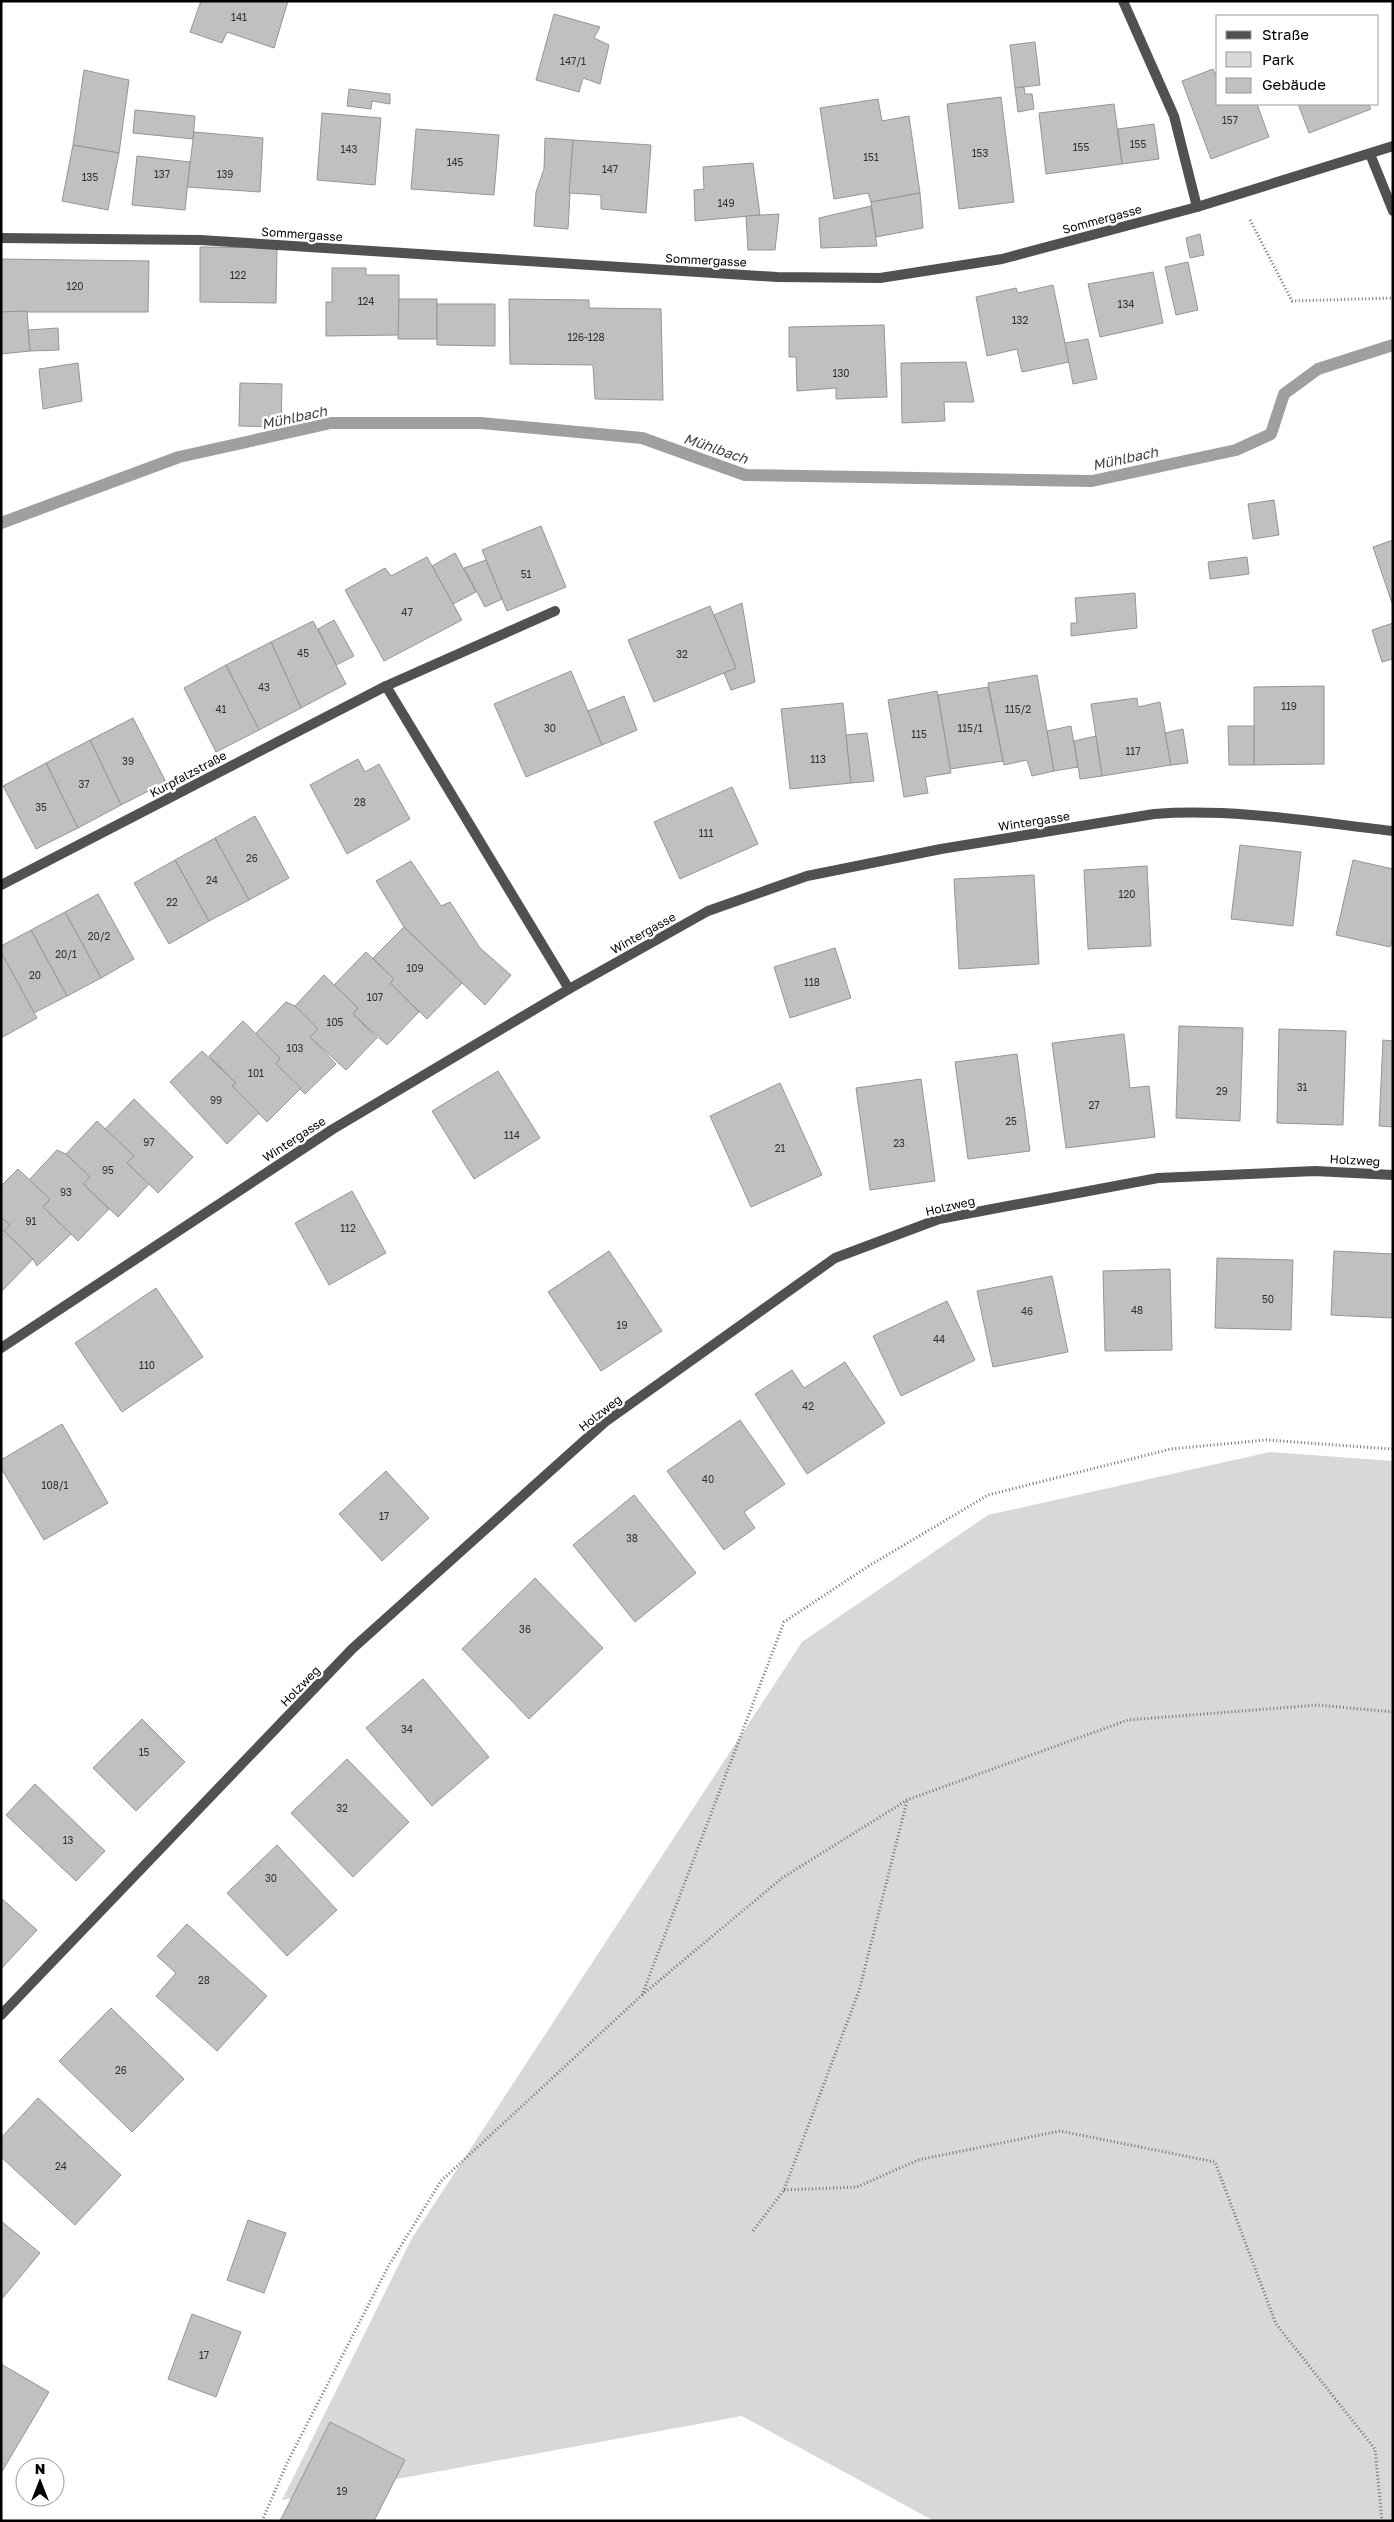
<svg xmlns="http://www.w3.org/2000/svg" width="1394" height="2522" viewBox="0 0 1394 2522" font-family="'Golos Text',sans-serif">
<rect width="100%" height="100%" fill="#fff"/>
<!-- green -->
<polygon fill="#d8d8d8" points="1270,1452 1393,1461 1393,2521 934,2521 742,2416 282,2500 412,2238 802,1642 988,1515"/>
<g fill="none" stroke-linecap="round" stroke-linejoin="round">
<!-- stream -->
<polyline stroke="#9f9f9f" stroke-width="12" points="1,523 179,457 331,423 481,423 642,438 745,475 1092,481 1236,450 1271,434 1284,394 1318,369 1393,345"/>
</g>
<!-- building -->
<g fill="#c0c0c0" stroke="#959595">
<polygon points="201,1 288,1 274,48 227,32 222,43 190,32"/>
<polygon points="554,14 600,27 594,38 609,45 600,84 583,78 579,92 536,80"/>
<polygon points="1035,42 1040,85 1015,88 1010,45"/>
<polygon points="1213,69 1218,80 1218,104 1257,104 1269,137 1211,159 1182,81"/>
<polygon points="84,70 129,80 119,153 73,145"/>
<polygon points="1024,87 1025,94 1032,94 1034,109 1018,112 1015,88"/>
<polygon points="349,89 390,94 390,104 372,101 371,109 347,106"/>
<polygon points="1001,97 1014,202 959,209 947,104"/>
<polygon points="878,99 882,121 909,116 920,193 871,202 868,193 834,199 820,108"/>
<polygon points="1114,104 1122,164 1046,174 1039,113"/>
<polygon points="1298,104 1368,104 1371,109 1309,133"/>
<polygon points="135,110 195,116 193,139 133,133"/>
<polygon points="322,113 381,118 375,185 317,180"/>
<polygon points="1154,124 1159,159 1122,164 1118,129"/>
<polygon points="416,129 499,135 494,195 411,189"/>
<polygon points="194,132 263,138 260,192 187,187"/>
<polygon points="545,138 573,140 568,229 534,226 536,192 544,169"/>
<polygon points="573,140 651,145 646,213 601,209 601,195 569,193"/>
<polygon points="73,145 119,153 108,210 62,201"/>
<polygon points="137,156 190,162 185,210 132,205"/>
<polygon points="753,163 760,215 695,221 694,190 704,189 703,167"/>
<polygon points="920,193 923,228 876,237 871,202"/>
<polygon points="871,206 877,246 821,248 819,218"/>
<polygon points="779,214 775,250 748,250 746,216"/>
<polygon points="1200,234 1204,255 1190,258 1186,238"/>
<polygon points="200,247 277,248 276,303 200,302"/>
<polygon points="1,259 149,261 148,312 1,312"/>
<polygon points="1188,262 1198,310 1176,315 1165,267"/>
<polygon points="332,268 366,268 366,275 399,275 399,335 326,336 326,302 332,302"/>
<polygon points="1153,272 1163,323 1100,337 1088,284"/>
<polygon points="1053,285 1069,362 1022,372 1017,349 987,356 976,297 1016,288 1018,293"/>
<polygon points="399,299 437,299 437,339 398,339"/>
<polygon points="509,299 589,300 589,308 661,309 663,400 595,399 593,365 510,364"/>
<polygon points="437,304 495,304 495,346 437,345"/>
<polygon points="27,311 30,351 1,354 1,312"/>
<polygon points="884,325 887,397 836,399 836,388 797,391 796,357 789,357 789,327"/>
<polygon points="58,328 59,350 30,351 28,330"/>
<polygon points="1088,339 1097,379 1073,384 1065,343"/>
<polygon points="966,362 974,402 944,402 945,421 902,423 901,363"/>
<polygon points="78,363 82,401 43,409 39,369"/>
<polygon points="240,383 282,384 281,427 239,426"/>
<polygon points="1274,500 1279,535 1253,539 1248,504"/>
<polygon points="541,526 566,587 507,611 482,550"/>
<polygon points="1393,540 1393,606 1373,547"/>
<polygon points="455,553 476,592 453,604 432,566"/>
<polygon points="427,557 462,620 384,661 345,590 385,568 391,576"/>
<polygon points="1247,557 1249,574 1210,579 1208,562"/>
<polygon points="486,560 502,599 485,607 464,568"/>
<polygon points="1135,593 1137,628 1071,636 1071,623 1077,623 1075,598"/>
<polygon points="742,603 755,682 731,690 724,673 736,668 714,615"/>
<polygon points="710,606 736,668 654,702 628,640"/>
<polygon points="334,620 354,656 336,665 318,629"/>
<polygon points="313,621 346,684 301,708 271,642"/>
<polygon points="1393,623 1393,659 1382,662 1372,630"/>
<polygon points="271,642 301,708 259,730 226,665"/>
<polygon points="226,665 259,730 216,752 184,688"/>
<polygon points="571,671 602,745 526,777 494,704"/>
<polygon points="1037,675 1054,771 1032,776 1027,760 1004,765 988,683"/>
<polygon points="1324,686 1324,764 1254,765 1254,687"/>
<polygon points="988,687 1003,761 950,769 938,695"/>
<polygon points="937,691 951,773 925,777 928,793 904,797 888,700"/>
<polygon points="624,696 637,730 602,745 588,711"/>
<polygon points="1137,698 1138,707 1160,702 1171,765 1102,776 1091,704"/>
<polygon points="843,703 851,783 790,789 781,709"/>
<polygon points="133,718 166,782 121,805 90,740"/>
<polygon points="1071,726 1078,767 1054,771 1047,731"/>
<polygon points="1228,726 1254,726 1254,765 1229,765"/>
<polygon points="1183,729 1188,763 1171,765 1165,733"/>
<polygon points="867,733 874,781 851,783 846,735"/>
<polygon points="1096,736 1102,776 1080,779 1074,741"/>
<polygon points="90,740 121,805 78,828 46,763"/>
<polygon points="358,759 365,772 379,764 410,819 347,854 310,785"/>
<polygon points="46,763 78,828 36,849 3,786"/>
<polygon points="732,787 758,844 680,879 654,822"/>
<polygon points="255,816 289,878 249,900 215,838"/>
<polygon points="215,838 249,900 209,921 175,860"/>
<polygon points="1240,845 1301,852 1293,926 1231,919"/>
<polygon points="175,860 209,921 169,944 134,883"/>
<polygon points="1353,860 1393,869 1393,937 1390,947 1336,935"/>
<polygon points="411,861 441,906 450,902 480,948 511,975 485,1005 404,927 376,881"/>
<polygon points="1147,866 1151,946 1088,949 1084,870"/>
<polygon points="1034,875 1039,964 959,969 954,879"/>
<polygon points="98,894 134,959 101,978 65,912"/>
<polygon points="65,912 101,978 67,996 31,930"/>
<polygon points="404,927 462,983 427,1019 390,983 394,979 373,958"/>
<polygon points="31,930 67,996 34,1013 1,953 1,946"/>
<polygon points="835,948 851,998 790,1018 774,967"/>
<polygon points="366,952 394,979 390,983 419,1012 387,1045 353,1014 358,1008 334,985"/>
<polygon points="2,954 37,1018 1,1038 1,955"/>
<polygon points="324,975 358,1008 353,1014 377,1038 346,1070 310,1037 318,1029 295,1006"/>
<polygon points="286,1002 295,1006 318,1029 310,1037 336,1064 305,1094 276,1064 280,1058 255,1034"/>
<polygon points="243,1021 280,1058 276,1064 301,1088 267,1122 232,1086 236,1083 209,1056"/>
<polygon points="1179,1026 1243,1028 1240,1121 1176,1118"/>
<polygon points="1279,1029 1346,1031 1343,1125 1277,1123"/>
<polygon points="1124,1034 1130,1088 1149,1086 1155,1137 1066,1148 1052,1043"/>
<polygon points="1383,1040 1393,1041 1393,1127 1379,1126"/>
<polygon points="202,1051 236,1083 232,1086 259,1113 227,1144 170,1082"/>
<polygon points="1017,1054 1030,1151 968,1159 955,1062"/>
<polygon points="498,1071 540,1138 474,1179 432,1111"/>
<polygon points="921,1079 935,1181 870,1190 856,1088"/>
<polygon points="780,1083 822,1175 751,1207 710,1116"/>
<polygon points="134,1099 193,1157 158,1193 127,1163 134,1156 105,1129"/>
<polygon points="97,1121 134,1156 127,1163 149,1184 118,1217 83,1184 90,1177 66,1154"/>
<polygon points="57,1150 66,1154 90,1177 83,1184 109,1209 78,1241 43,1207 50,1199 29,1180"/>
<polygon points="18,1169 50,1199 43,1207 71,1234 37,1266 33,1259 4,1231 10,1225 1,1217 1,1186"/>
<polygon points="352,1191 386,1253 329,1285 295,1223"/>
<polygon points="1,1217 10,1225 4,1231 33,1259 1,1292"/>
<polygon points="609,1251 662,1331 601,1371 548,1292"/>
<polygon points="1334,1251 1393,1254 1393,1318 1331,1315"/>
<polygon points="1217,1258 1293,1260 1291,1330 1215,1328"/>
<polygon points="1170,1269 1172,1350 1105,1351 1103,1271"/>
<polygon points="1052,1276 1068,1352 993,1367 977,1291"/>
<polygon points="156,1288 203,1357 122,1412 75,1343"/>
<polygon points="947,1301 975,1360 901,1396 873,1336"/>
<polygon points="845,1362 885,1423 807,1474 755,1394 792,1370 804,1388"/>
<polygon points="740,1420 785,1484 744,1512 755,1528 724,1550 667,1471"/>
<polygon points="62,1424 108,1503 44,1540 1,1468 1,1460"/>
<polygon points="386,1471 429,1518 382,1561 339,1514"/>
<polygon points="634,1495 696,1573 635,1622 573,1545"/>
<polygon points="535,1578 603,1648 529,1719 462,1649"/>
<polygon points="423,1679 489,1757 432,1806 366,1728"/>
<polygon points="142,1719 185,1762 136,1811 93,1768"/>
<polygon points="347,1759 409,1822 353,1877 291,1813"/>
<polygon points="35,1784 105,1851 76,1881 6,1815"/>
<polygon points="277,1845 337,1910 287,1956 227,1893"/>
<polygon points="1,1898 37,1930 1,1969"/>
<polygon points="187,1924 267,1996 217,2051 156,1996 176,1973 157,1956"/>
<polygon points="111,2008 184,2079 132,2132 59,2061"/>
<polygon points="38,2098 121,2175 75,2225 1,2157 1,2138"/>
<polygon points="248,2220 286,2233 264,2293 227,2280"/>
<polygon points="1,2221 40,2253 1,2300"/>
<polygon points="192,2314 241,2332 216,2397 168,2379"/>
<polygon points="1,2364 49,2392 1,2473"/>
<polygon points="330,2422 405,2460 374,2521 280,2521"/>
</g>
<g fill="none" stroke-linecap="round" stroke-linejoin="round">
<!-- path -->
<g stroke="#737373" stroke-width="3" stroke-dasharray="1 2.5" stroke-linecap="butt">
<polyline points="1250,220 1292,301 1393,298"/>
<polyline points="642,1995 782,1878 907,1800 1128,1720 1318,1705 1393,1712"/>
<polyline points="784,2190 857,2187 918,2160 1060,2131 1215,2162 1276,2324 1375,2449 1382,2521"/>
<polyline points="753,2231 784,2190 859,1991 907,1801"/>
<polyline points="262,2521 288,2461 389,2265 441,2181 642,1995 784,1622 867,1567 988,1495 1171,1449 1266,1440 1393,1449"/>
</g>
<!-- street -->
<g stroke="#515151" stroke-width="10">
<polyline points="1123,1 1174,116 1197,207"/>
<polyline points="1370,154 1393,211"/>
<polyline points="1,238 200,240 777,277 880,278 1002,259 1197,207 1393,146"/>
<polyline points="386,686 569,989"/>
<polyline points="1,885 386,686 555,611"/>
<path d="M 1,1348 L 333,1129 L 569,989 L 708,911 L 807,876 L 941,849 L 1154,814 C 1233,808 1315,822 1393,831"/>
<polyline points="1,2015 352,1649 605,1422 835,1258 939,1219 1158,1178 1315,1171 1393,1175"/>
</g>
</g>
<g text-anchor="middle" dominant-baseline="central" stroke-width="5" stroke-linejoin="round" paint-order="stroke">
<!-- number labels -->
<g font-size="10" fill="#303030">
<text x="239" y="17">141</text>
<text x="573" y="61">147/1</text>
<text x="1230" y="120">157</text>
<text x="1138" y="144">155</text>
<text x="1081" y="147">155</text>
<text x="349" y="149">143</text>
<text x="980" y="153">153</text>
<text x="871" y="157">151</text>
<text x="455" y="162">145</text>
<text x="610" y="169">147</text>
<text x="162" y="174">137</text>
<text x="225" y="174">139</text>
<text x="90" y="177">135</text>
<text x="726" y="203">149</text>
<text x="238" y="275">122</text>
<text x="75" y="286">120</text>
<text x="366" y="301">124</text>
<text x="1126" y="304">134</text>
<text x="1020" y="320">132</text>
<text x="586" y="337">126-128</text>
<text x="841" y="373">130</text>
<text x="526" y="574">51</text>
<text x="407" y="612">47</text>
<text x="303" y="653">45</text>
<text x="682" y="654">32</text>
<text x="264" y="687">43</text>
<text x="1289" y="706">119</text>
<text x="221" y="709">41</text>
<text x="1018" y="709">115/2</text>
<text x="550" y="728">30</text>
<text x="970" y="728">115/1</text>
<text x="919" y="734">115</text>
<text x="1133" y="751">117</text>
<text x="818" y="759">113</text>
<text x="128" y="761">39</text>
<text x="84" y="784">37</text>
<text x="360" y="802">28</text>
<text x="41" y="807">35</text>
<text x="706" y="833">111</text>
<text x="252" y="858">26</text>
<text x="212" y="880">24</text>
<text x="1127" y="894">120</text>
<text x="172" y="902">22</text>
<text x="99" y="936">20/2</text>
<text x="66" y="954">20/1</text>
<text x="415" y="968">109</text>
<text x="35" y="975">20</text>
<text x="812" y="982">118</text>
<text x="375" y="997">107</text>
<text x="335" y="1022">105</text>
<text x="295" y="1048">103</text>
<text x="256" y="1073">101</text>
<text x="1302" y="1087">31</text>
<text x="1222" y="1091">29</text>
<text x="216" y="1100">99</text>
<text x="1094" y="1105">27</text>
<text x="1011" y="1121">25</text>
<text x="512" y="1135">114</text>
<text x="149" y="1142">97</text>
<text x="899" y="1143">23</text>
<text x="780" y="1148">21</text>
<text x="108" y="1170">95</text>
<text x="66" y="1192">93</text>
<text x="31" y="1221">91</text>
<text x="348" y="1228">112</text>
<text x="1268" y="1299">50</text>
<text x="1137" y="1310">48</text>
<text x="1027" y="1311">46</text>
<text x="622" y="1325">19</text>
<text x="939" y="1339">44</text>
<text x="147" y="1365">110</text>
<text x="808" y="1406">42</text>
<text x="708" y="1479">40</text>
<text x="55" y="1485">108/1</text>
<text x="384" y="1516">17</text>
<text x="632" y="1538">38</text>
<text x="525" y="1629">36</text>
<text x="407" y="1729">34</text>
<text x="144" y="1752">15</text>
<text x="342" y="1808">32</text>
<text x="68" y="1840">13</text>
<text x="271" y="1878">30</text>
<text x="204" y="1980">28</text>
<text x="121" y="2070">26</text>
<text x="61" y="2166">24</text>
<text x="204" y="2355">17</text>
<text x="342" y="2491">19</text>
</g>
<!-- street labels -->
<g font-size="12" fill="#000" stroke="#fff">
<text transform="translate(1102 219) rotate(-15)">Sommergasse</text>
<text transform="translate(302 234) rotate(4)">Sommergasse</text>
<text transform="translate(706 260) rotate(3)">Sommergasse</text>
<text transform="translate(188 774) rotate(-28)">Kurpfalzstraße</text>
<text transform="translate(1034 821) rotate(-9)">Wintergasse</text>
<text transform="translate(643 933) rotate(-29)">Wintergasse</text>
<text transform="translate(294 1139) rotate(-33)">Wintergasse</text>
<text transform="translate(1355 1160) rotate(3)">Holzweg</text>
<text transform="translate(950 1206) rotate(-13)">Holzweg</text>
<text transform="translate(600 1413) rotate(-38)">Holzweg</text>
<text transform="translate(300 1686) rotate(-46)">Holzweg</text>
</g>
<!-- water labels -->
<g font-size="14" font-style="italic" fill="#404040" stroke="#fff">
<text transform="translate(294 417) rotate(-12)">Mühlbach</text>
<text transform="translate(716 448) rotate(19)">Mühlbach</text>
<text transform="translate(1125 458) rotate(-12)">Mühlbach</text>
</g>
</g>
<!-- border -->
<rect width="1394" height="2522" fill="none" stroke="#000000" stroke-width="5"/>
<!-- legend -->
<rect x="1216" y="15" width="162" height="90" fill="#ffffff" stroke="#999999"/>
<rect x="1226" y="31" width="25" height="8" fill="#515151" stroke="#999999"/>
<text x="1262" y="40" font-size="15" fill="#000000">Straße</text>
<rect x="1226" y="52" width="25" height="15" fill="#d8d8d8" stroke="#999999"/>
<text x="1262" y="65" font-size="15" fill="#000000">Park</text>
<rect x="1226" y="78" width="25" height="15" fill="#c0c0c0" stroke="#999999"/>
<text x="1262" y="90" font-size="15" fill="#000000">Gebäude</text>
<!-- north arrow -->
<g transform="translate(40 2482)"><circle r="24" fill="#ffffff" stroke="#999999"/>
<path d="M0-4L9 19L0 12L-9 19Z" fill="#000000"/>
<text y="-8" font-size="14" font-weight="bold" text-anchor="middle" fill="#000000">N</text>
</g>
</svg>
